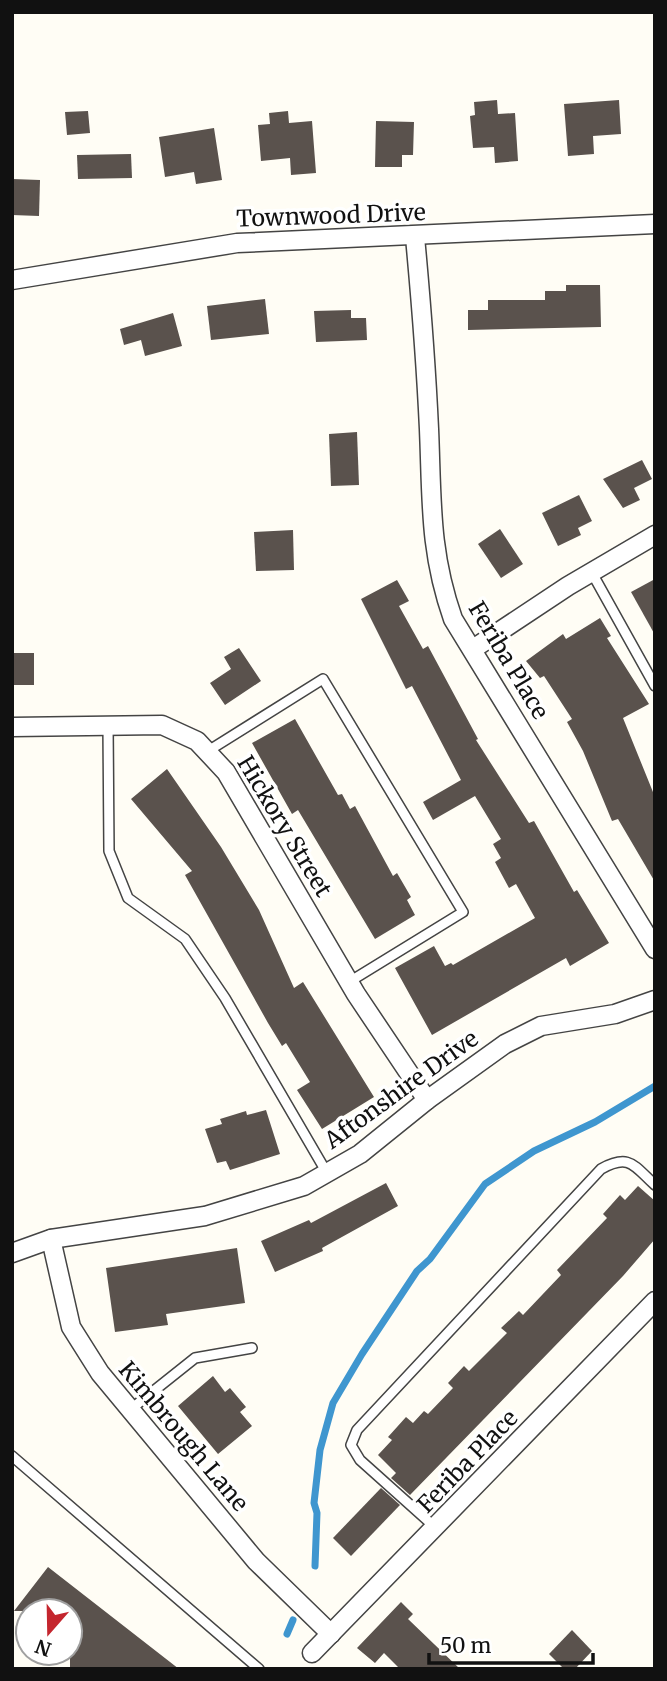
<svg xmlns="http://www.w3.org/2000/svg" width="667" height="1681" viewBox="0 0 667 1681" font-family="Merriweather,serif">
<rect width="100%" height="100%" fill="#fffdf5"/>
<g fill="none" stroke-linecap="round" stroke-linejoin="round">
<!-- stream -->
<g stroke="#3f96cf" stroke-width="7">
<polyline points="315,1566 317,1513 314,1503 320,1450 333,1403 362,1354 417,1271 430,1259 485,1184 534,1151 595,1122 655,1086"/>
<polyline points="287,1634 293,1620"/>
</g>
</g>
<!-- building -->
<g fill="#5a524d">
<polygon points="497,100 498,114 515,113 518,161 495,163 494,147 473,148 470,116 475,115 474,102"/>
<polygon points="619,100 621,134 593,136 594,154 568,156 564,104"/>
<polygon points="88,111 90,133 67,135 65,112"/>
<polygon points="288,111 289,123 312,121 316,173 291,175 290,158 261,161 258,125 270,124 269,113"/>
<polygon points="376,121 414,122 413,155 402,155 402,167 375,167"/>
<polygon points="214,128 222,180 196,184 194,172 165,177 159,137"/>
<polygon points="131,154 132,178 78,179 77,155"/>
<polygon points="12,179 40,180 39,216 12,215"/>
<polygon points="566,285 600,285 601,327 468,330 468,310 488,310 488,300 545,300 545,291 566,291"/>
<polygon points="265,299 269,334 211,340 207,306"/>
<polygon points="351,310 351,318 366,318 367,340 316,342 314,311"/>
<polygon points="173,313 182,346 145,356 141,340 124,345 120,329"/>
<polygon points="357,432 359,485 331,486 329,434"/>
<polygon points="642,460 652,479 634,488 640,500 623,508 603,479"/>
<polygon points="579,495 592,521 578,528 581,535 558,546 542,513"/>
<polygon points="500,529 523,564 501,578 478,544"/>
<polygon points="293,530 294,570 256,571 254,532"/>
<polygon points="655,579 655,635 631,592"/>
<polygon points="397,580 409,601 399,606 423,649 428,646 478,739 476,740 529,823 534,821 574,892 577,890 609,943 570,966 566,958 432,1035 395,968 434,946 445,966 451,963 453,965 535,918 516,884 509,888 495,862 501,858 493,844 501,839 475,796 433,820 423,802 461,780 412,686 406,689 361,599"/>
<polygon points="600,618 611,636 607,638 649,704 623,718 655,797 655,882 618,819 612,821 583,751 567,722 572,719 544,676 540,678 526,661 563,634 566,639"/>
<polygon points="239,648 261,681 225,705 210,683 231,669 224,657"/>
<rect x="12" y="653" width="22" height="32"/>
<polygon points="295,719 338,795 342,794 350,809 355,806 393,876 397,873 411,897 407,900 415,915 375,939 298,810 292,814 252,743"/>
<polygon points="167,769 221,847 259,910 294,988 303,982 374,1097 322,1129 297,1090 310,1082 286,1043 282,1046 268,1023 185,875 192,871 131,799"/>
<polygon points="266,1110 280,1154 230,1170 226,1161 217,1163 205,1129 222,1124 220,1119 246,1111 247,1115"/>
<polygon points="386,1183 398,1206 322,1248 323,1251 275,1272 261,1241 309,1220 311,1223"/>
<polygon points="638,1186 655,1201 655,1239 623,1276 410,1495 391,1478 396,1473 378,1455 392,1440 388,1437 406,1417 413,1423 424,1411 428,1414 453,1388 448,1383 464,1366 469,1371 507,1333 501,1328 519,1311 523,1315 561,1275 557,1270 607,1218 603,1214 620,1195 625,1200"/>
<polygon points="237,1248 245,1303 166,1314 168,1325 115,1332 106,1268"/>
<polygon points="213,1376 225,1392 230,1388 246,1407 240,1412 252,1426 218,1454 178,1406"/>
<polygon points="381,1488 400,1505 351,1556 333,1538"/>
<polygon points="48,1567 179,1669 70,1669 70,1611 14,1611"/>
<polygon points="401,1602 413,1614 408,1619 460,1669 400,1669 384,1653 375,1663 357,1648"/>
<polygon points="572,1630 592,1651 575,1669 564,1669 549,1654"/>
</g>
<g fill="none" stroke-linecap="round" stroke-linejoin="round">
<defs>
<g id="service">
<polyline points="592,573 655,686"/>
<polyline points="108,725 109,851 128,898 185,939 225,998 327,1173"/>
<polyline points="208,751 323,679 463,912 349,982"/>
<polyline points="131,1409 195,1358 252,1348"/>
<polyline points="12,1456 259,1669"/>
<path d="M 436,1528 L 360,1460 L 351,1445 L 357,1430 L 601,1169 C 630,1153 634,1166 655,1185"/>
</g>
<g id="minor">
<path d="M 415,237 C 421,301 426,365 429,429 C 432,499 429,551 453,619 L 655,949"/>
<polyline points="12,280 237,243 655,224"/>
<polyline points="473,649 568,586 655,535"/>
<polyline points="12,727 162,725 197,741 226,772 356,994 427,1100"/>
<polyline points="51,1239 71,1327 100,1373 256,1561 331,1634"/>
<polyline points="12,1253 51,1239 205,1216 304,1186 360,1154 427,1100 505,1044 541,1026 615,1014 655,1000"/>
<polyline points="312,1653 655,1301"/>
</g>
</defs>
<!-- service casing -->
<use href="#service" stroke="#444" stroke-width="12"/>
<!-- minor casing -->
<use href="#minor" stroke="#444" stroke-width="21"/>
<!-- service -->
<use href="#service" stroke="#fff" stroke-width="9"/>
<!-- minor -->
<use href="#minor" stroke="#fff" stroke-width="18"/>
</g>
<g text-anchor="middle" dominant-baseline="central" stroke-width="7" stroke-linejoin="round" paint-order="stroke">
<!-- street labels -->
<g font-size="23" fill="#111" stroke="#fff">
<text transform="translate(331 215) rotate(-2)">Townwood Drive</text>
<text transform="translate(509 660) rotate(59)">Feriba Place</text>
<text transform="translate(285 826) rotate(59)">Hickory Street</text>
<text transform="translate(401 1089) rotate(-36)">Aftonshire Drive</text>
<text transform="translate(184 1436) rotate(50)">Kimbrough Lane</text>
<text transform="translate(467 1461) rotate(-46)">Feriba Place</text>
</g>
</g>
<!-- border -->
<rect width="667" height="1681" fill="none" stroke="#111111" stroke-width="28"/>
<!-- north arrow -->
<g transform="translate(49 1632) rotate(200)"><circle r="33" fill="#ffffff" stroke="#a0a0a0" stroke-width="2"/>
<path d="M0-5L12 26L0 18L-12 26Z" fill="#c4262e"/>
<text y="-10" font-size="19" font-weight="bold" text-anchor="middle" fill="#111111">N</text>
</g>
<!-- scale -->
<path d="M429 1653v10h164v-10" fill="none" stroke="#111111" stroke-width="3.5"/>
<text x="440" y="1653" font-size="21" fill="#111111" stroke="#ffffff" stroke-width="5" paint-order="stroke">50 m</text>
</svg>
